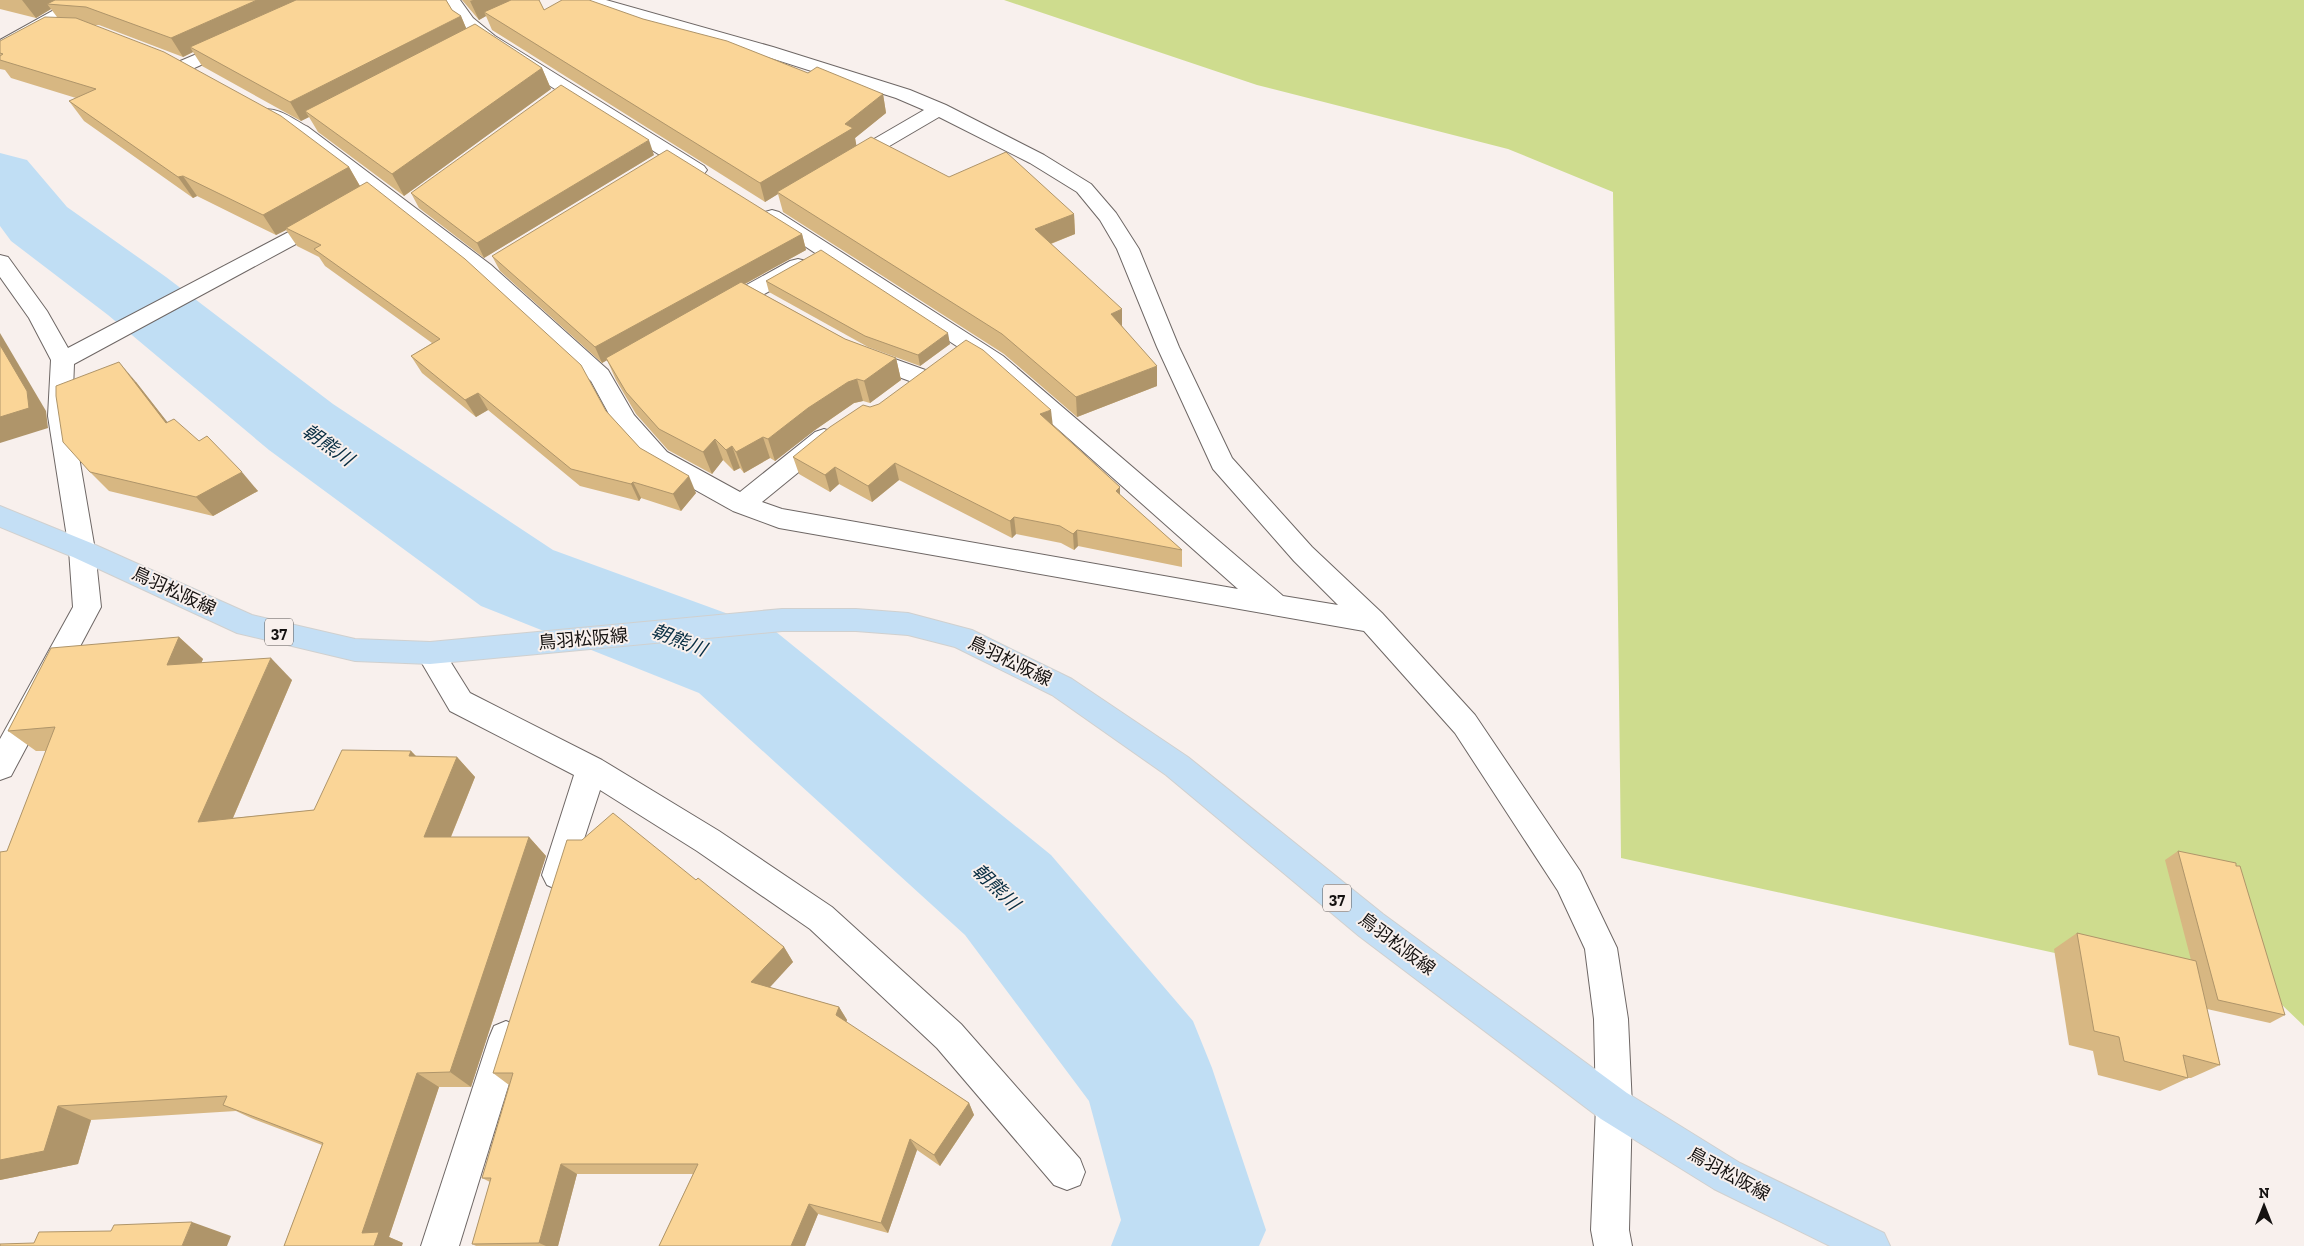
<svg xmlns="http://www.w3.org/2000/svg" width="2304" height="1246" viewBox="0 0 2304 1246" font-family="'Zilla Slab','Noto Sans JP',serif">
<rect width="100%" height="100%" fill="#f8f0ed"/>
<!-- green -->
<polygon fill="#cedc8e" points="1004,0 2304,0 2304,1026 2279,1002 1621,858 1613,192 1508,149 1257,85"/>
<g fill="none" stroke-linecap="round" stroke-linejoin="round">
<!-- river -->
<polygon fill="#c0def4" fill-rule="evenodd" points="0,153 27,160 67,207 166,277 333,404 553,550 775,631 1051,855 1193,1021 1212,1068 1266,1230 1259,1246 1111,1246 1121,1220 1089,1101 965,935 699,693 481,606 269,450 108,315 11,241 0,226"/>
<defs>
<polygon id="service" points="864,348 931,372 935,378 931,384 923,386 856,361 852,356 856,351"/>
<g id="minor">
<polygon points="72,0 94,0 91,4 0,52 0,40"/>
<polygon points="442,0 460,0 473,18 495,36 704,166 707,170 704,174 697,176 690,174 482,43 461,25"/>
<path d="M 578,0 L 606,0 L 773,47 L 910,90 L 946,105 L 1044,155 L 1091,184 L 1116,213 L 1139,249 L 1179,347 L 1232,458 L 1312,547 L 1382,613 L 1475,715 L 1580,871 L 1617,948 L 1628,1019 L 1632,1106 L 1629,1230 L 1632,1246 L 1594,1246 L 1591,1230 L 1596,1106 L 1594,1019 L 1585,949 L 1558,891 L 1455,733 L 1364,631 L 779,528 L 733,511 L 649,464 L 616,427 L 591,381 L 475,275 L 294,135 L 262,118 L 259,114 L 262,110 C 278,106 294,120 308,127 L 491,265 L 608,370 L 634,415 L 667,452 L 740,492 L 815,432 L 824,429 L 833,432 L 836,438 L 833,444 L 762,502 L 782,509 L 1238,589 L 987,366 L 765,220 L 762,216 L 765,212 L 772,210 L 779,212 L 1003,356 L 1283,596 L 1338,605 L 1294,561 L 1213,469 L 1157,347 L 1117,249 L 1100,220 L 1077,192 L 1030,163 L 939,117 L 857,165 L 850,167 L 843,165 L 840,161 L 843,157 L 924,110 L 896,98 L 761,55 L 581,4 Z"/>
<polygon points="232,39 238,40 241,44 238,48 190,70 178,70 175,66 178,62"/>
<polygon points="326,214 333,216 336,220 333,224 74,364 72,416 95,550 101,607 11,776 0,780 0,739 73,607 69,550 48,416 51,360 29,318 0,277 0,255 8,257 47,311 68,348 319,216"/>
<polygon points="798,259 806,261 809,266 806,271 730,313 722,315 714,313 711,308 714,303 790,261"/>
<polygon points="430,642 440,645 470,693 602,760 719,831 832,907 961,1024 1080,1159 1085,1172 1080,1185 1067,1190 1054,1185 937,1048 810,929 697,851 600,790 569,885 558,890 547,885 542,875 574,775 450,711 416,653 420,645"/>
<polygon points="506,1021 518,1026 523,1038 459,1246 421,1246 489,1038 494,1026"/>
</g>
<polygon id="primary" points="0,506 91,543 252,615 355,639 430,642 782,609 856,609 908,613 972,630 1072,679 1188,757 1383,914 1627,1093 1740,1163 1884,1233 1890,1246 1830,1246 1714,1189 1601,1119 1359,936 1166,775 1052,695 955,647 908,635 856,631 782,631 430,664 355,661 237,633 73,557 0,527"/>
</defs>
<!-- service casing -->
<use href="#service" stroke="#6e6765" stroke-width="2"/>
<!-- minor casing -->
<use href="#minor" stroke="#6e6765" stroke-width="2"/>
<!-- primary casing -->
<use href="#primary" stroke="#d0d0cf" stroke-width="2"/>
<!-- service -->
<use href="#service" fill="#fff" fill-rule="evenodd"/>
<!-- minor -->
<use href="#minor" fill="#fff" fill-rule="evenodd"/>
<!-- primary -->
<use href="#primary" fill="#c4dff5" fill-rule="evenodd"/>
</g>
<!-- wall -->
<g fill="#d7b782">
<polygon points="0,0 446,0 452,10 461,16 466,28 542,68 551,89 404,196 318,132 309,117 301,121 202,66 193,52 183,57 99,25 94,25 349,167 360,186 606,411 640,448 696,493 681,511 641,498 639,501 580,486 488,410 476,417 422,373 411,356 432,343 325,266 319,257 297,246 286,230 276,235 197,196 193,198 84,121 69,101 76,98 11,78 5,70 0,69 0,41 57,17 51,9 36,18 0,9"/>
<polygon points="462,0 539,0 544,10 643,19 808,73 883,94 886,113 855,138 856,145 949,177 1074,214 1075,234 1051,244 1122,326 1157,386 1077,417 1004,354 783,212 778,194 765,202 492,30 486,16 479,20"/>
<polygon points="654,155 484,258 419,208 411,193"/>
<polygon points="802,234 806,250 745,284 845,339 896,358 901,380 870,403 863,401 854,403 815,430 775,461 770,458 744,473 740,468 734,471 723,460 712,474 668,450 636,414 616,380 607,360 602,363 500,271 492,256"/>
<polygon points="766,281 950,344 920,366 868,347 769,292"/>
<polygon points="136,382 167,422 258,491 213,516 109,491 90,472"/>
<polygon points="870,407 1053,425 1120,487 1120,495 1182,550 1182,567 1078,546 1074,550 1061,543 1016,534 1012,538 899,480 872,502 839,484 830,492 799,474 793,457"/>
<polygon points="179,637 203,659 201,663 292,680 233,818 314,810 411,751 416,756 457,757 475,777 451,837 529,837 546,856 471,1087 439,1087 389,1237 403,1243 284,1246 322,1145 251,1118 236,1111 91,1120 78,1164 0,1180 7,851 46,751 36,751 8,731"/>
<polygon points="2178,851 2285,1015 2270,1023 2207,1009 2220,1065 2191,1078 2188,1078 2160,1091 2098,1075 2093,1051 2069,1045 2054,949 2077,933 2191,960 2165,860"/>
<polygon points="696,880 784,947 793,962 769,987 839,1007 847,1020 846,1022 969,1103 974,1115 940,1166 917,1150 888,1233 818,1214 805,1246 659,1246 693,1174 577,1174 558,1246 476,1246 472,1244 490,1182 482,1178 509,1085 493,1073"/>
</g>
<!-- shaded-wall -->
<g fill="#af956a">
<polygon points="22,0 68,0 47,4 51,9 36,18"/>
<polygon points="257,0 308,0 190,47 193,52 183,57 171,38"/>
<polygon points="473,0 523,0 484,12 486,16 479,20 470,1"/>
<polygon points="461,16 469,35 305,111 309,117 301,121 290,102"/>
<polygon points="542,68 551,89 404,196 392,174"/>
<polygon points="883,94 886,113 855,138 857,148 777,192 778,194 765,202 760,183 845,124"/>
<polygon points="649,140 654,155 484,258 477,243"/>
<polygon points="349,167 361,188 286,228 286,230 276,235 263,215"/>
<polygon points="183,176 197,196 193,198 178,177"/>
<polygon points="1074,214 1075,234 1037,249 1035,229"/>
<polygon points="802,234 806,250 602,363 595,347"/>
<polygon points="1122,309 1122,329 1111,314"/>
<polygon points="0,333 46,411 48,428 0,443"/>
<polygon points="948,333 950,344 920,366 918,355"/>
<polygon points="896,358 901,380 870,403 864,381"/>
<polygon points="119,362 136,382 183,442 166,423"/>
<polygon points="1157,366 1157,386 1077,417 1076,397"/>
<polygon points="857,379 863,401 854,403 815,430 775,461 768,439 808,408 848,382"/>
<polygon points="478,393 488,410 476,417 465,400"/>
<polygon points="1051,410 1053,427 1040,414"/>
<polygon points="763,437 770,458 744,473 736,452"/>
<polygon points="715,439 723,460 712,474 703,452"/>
<polygon points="732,446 740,468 734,471 726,450"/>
<polygon points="895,463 899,480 872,502 868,486"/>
<polygon points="835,467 839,484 830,492 825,475"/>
<polygon points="242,472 258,491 213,516 196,497"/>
<polygon points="689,476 696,493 681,511 673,494"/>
<polygon points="633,482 641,498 639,501 631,484"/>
<polygon points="1120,487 1120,504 1116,491"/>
<polygon points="1014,517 1016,534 1012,538 1010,521"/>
<polygon points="1077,530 1078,546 1074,550 1073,534"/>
<polygon points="179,637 203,659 191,687 167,665"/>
<polygon points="271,658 292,680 223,841 198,822"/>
<polygon points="411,751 430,771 409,756"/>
<polygon points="457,757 475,777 443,856 424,837"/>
<polygon points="529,837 546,856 471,1087 450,1072"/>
<polygon points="784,947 793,962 761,997 751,982"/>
<polygon points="839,1007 847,1020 844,1029 836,1015"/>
<polygon points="417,1073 439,1087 389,1237 403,1243 402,1246 374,1246 362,1233"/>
<polygon points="969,1103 974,1115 940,1166 934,1155"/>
<polygon points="58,1106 91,1120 78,1164 0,1180 0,1160"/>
<polygon points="910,1139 917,1150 888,1233 881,1223"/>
<polygon points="561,1164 577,1174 558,1246 546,1246 539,1243"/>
<polygon points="809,1204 818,1214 805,1246 791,1246"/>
<polygon points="192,1222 231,1236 227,1246 182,1246"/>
</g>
<!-- building -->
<g fill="#fad597" stroke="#af956a">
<polygon points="55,0 257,0 171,38 86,7 47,4"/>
<polygon points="296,0 446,0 452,10 461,16 290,102 190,47"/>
<polygon points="511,0 539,0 544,10 562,0 589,0 643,19 727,41 808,73 817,67 883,94 845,124 853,128 760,183 484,12"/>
<polygon points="45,17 76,18 164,52 281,116 349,167 263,215 183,176 178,177 69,101 96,89 0,60 0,56 3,54 0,53 0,41"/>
<polygon points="475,24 542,68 392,174 305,111"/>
<polygon points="561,85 649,140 477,243 411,193"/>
<polygon points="871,137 949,177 1006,152 1074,214 1035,229 1122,309 1111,314 1157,366 1076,397 1002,334 777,192"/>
<polygon points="667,150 802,234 595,347 492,256"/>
<polygon points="367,182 465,259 581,365 606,411 640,448 689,476 673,494 633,482 631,484 571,469 478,393 465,400 411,356 440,339 314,249 321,245 286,228"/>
<polygon points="821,250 948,333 918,355 865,336 766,281"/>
<polygon points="741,282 845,339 896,358 864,381 857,379 848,382 808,408 768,439 763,437 736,452 732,446 726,450 715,439 703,452 659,429 626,392 606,358"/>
<polygon points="966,340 983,350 1051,410 1040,414 1120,487 1116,491 1182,550 1077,530 1073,534 1060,526 1014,517 1010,521 895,463 868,486 835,467 825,475 793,457 830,427 863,405 870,407 879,404"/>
<polygon points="0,345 27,391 29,408 0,417"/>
<polygon points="119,362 166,423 174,419 199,441 207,436 242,472 196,497 90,472 63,442 56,396 56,386"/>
<polygon points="179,637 167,665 271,658 198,822 314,810 342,750 411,751 409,756 457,757 424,837 529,837 450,1072 417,1073 362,1233 379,1232 374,1246 284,1246 323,1143 223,1105 227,1096 58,1106 44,1151 0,1160 0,852 7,851 55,727 8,731 51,648"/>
<polygon points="613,813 696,880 698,878 784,947 751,982 839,1007 836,1015 969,1103 934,1155 910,1139 881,1223 809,1204 791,1246 659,1246 698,1164 561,1164 539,1243 472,1244 491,1178 482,1178 513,1073 493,1073 567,840 582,840"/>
<polygon points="2178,851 2236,863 2236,866 2240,866 2285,1015 2218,1000"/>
<polygon points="2077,933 2196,961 2220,1065 2183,1055 2188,1078 2124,1061 2119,1037 2094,1031"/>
<polygon points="192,1222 182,1246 0,1246 0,1244 34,1243 39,1232 111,1231 114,1225"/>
</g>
<g text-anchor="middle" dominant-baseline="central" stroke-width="4" stroke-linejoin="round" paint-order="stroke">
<!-- shield labels -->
<g fill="#f8f0ed" stroke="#595553" stroke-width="1">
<rect x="265" y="618.5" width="28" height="27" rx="4"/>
<rect x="1323" y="884.5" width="28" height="27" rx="4"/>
</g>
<g font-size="16" font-weight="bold" fill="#151211">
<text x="279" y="632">37</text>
<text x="1337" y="898">37</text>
</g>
<!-- street labels -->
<g font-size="18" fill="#151211" stroke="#f8f0ed">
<text transform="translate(174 591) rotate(25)">鳥羽松阪線</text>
<text transform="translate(583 639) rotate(-5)">鳥羽松阪線</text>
<text transform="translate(1010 661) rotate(26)">鳥羽松阪線</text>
<text transform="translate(1397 944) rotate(37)">鳥羽松阪線</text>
<text transform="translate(1729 1174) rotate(29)">鳥羽松阪線</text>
</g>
<!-- water labels -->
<g font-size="19" font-style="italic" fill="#072d42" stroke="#f8f0ed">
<text transform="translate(328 445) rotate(35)">朝熊川</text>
<text transform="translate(679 640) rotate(21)">朝熊川</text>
<text transform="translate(996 887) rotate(44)">朝熊川</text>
</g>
</g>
<!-- north arrow -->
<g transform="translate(2264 1206)" stroke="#f8f0ed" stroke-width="4" paint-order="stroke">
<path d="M0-4L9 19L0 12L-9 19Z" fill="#151211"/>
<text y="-8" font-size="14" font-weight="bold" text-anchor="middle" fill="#151211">N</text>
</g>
</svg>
